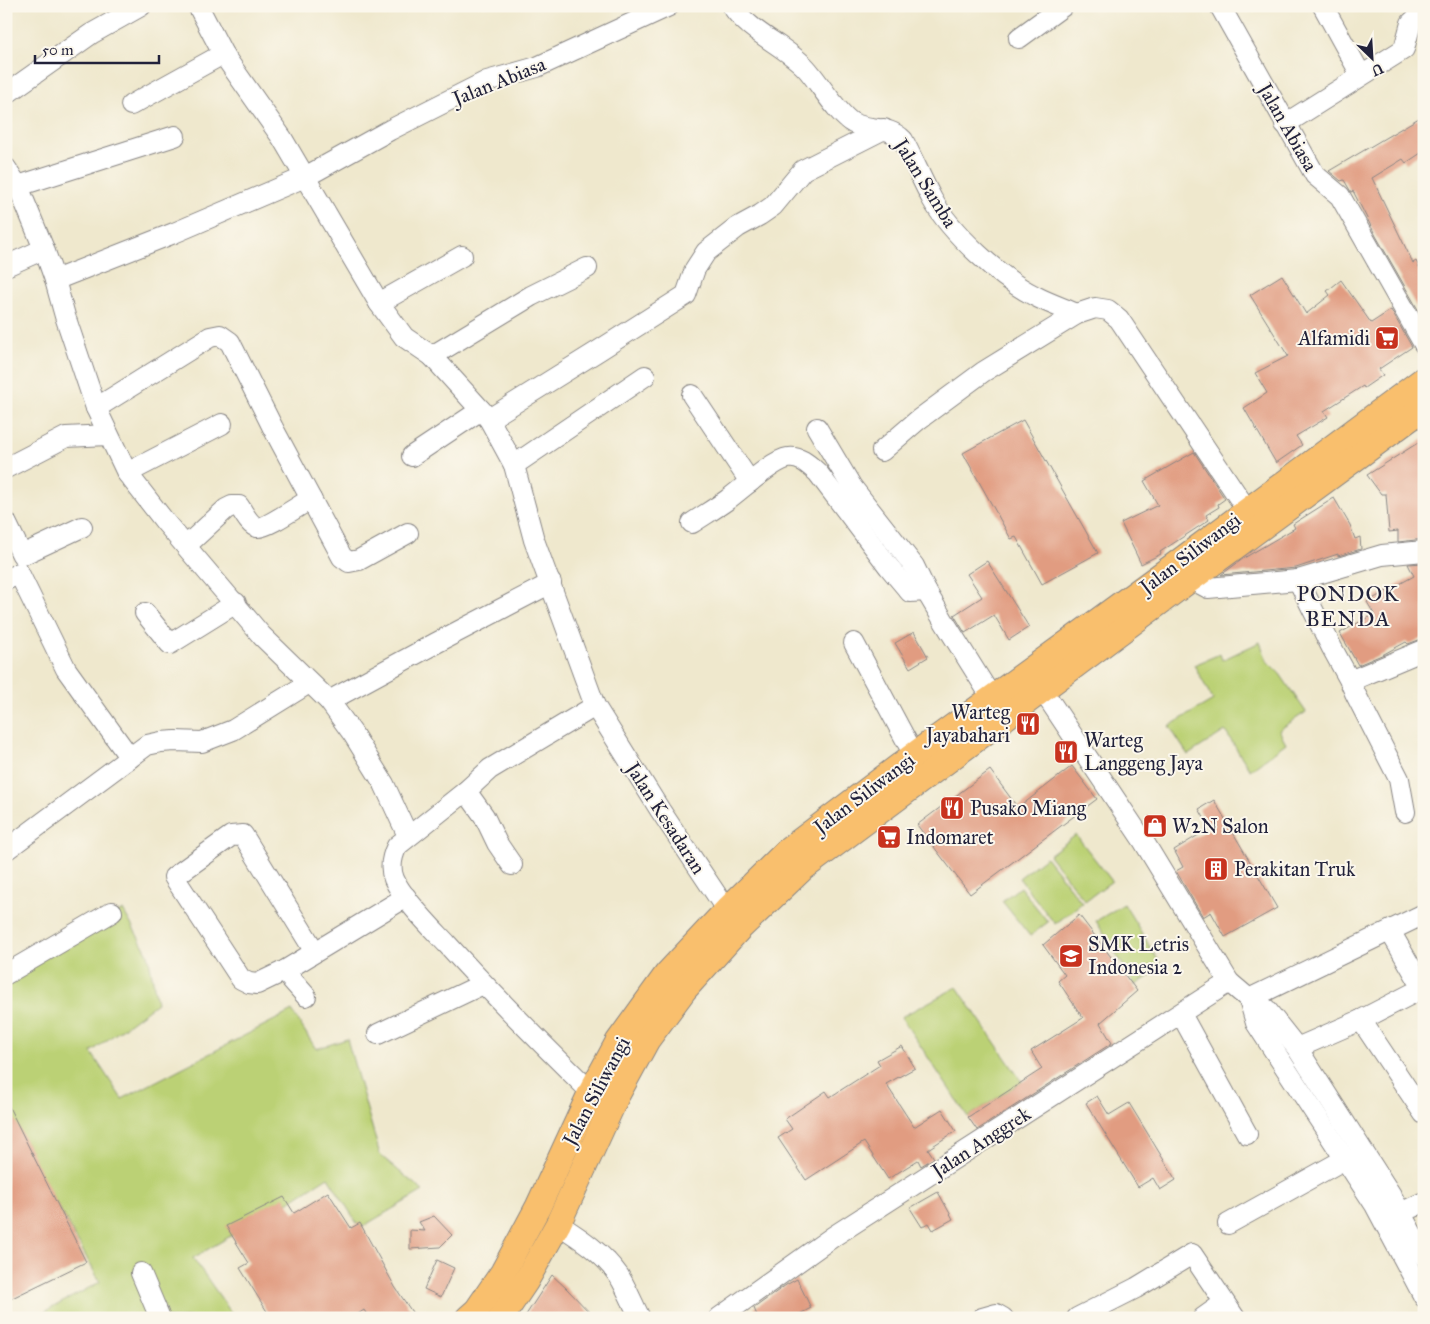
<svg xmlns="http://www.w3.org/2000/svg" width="1430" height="1324" viewBox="0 0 1430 1324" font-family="'IM FELL Great Primer',serif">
<rect width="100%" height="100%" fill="#fbf7ec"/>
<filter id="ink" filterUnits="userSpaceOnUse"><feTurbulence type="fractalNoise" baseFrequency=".02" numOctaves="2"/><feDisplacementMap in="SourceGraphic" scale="10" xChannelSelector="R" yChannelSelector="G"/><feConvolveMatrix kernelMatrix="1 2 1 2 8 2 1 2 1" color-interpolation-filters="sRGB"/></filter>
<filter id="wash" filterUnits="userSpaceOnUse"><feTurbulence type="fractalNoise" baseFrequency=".0096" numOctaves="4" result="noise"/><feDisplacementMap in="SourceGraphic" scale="20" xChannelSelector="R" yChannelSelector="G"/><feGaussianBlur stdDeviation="1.12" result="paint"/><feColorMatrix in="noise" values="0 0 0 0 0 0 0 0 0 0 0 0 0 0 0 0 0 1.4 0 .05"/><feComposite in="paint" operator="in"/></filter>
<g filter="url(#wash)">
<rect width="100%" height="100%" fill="#efe8cd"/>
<!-- green -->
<g fill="#bbd175" stroke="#6e7a58">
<polygon points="1260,642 1267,661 1280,674 1306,712 1279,730 1286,743 1250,770 1225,731 1188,755 1169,726 1213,700 1194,665 1220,654 1222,660"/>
<polygon points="1076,835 1112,881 1085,901 1049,855"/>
<polygon points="1046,857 1082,903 1055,924 1019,878"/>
<polygon points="1020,887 1048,922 1030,936 1002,901"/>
<polygon points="1124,904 1163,968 1135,985 1096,921"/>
<polygon points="123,910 148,954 157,1003 91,1052 122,1099 292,1011 316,1049 347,1039 380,1155 423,1191 360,1228 328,1177 284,1205 193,1258 235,1318 33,1318 100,1282 6,1112 6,979"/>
<polygon points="957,987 1022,1082 968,1117 901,1017"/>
</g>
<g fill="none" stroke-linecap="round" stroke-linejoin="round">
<!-- stream -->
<polyline stroke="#6ebde9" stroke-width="5" points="1416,1260 1424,1274"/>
</g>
<g id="blocks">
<!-- building -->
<g fill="#e19c81">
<polygon points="1424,115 1424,151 1406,163 1403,159 1372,178 1413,263 1416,261 1424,276 1424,320 1376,236 1353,191 1351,192 1344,180 1341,181 1329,171"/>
<polygon points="1282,275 1306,314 1330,295 1327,291 1341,280 1371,323 1391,310 1412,347 1379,369 1383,375 1364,388 1363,386 1324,411 1328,417 1296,436 1302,445 1276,463 1244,408 1267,393 1255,373 1288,356 1250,295"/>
<polygon points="1023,420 1098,553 1042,584 1016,537 1011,539 963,453"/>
<polygon points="1424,439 1424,539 1398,542 1398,531 1389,532 1386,494 1381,494 1367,475"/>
<polygon points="1194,452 1225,499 1218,504 1219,507 1206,515 1209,520 1160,552 1161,554 1141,564 1121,523 1158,505 1144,481"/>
<polygon points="1334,498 1350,525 1355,539 1360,537 1361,549 1338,556 1338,554 1296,568 1221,575 1244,558 1295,528 1293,524"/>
<polygon points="987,561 1029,627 1009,640 994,615 965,633 954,615 982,597 967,574"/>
<polygon points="1424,563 1424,638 1408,644 1406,642 1384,654 1358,665 1340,633 1374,614 1367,602 1414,576 1408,564"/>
<polygon points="914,632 928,657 910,668 895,643"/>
<polygon points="1072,766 1097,799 970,894 917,825 990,770 1018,808"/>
<polygon points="1214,800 1277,908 1225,937 1211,912 1203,917 1176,871 1183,867 1174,850 1210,828 1199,809"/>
<polygon points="1079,915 1137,991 1100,1023 1112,1043 977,1130 968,1117 1042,1069 1031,1051 1083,1018 1058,981 1065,975 1043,945"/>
<polygon points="902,1046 915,1068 886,1084 914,1127 942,1109 956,1131 928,1149 934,1158 921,1166 918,1160 888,1179 864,1142 806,1180 778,1138 792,1129 785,1119 826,1091 830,1097 880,1065 877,1060"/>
<polygon points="1097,1096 1109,1115 1129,1103 1176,1180 1160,1190 1153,1178 1138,1187 1086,1103"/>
<polygon points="6,1101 86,1262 6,1301"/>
<polygon points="328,1192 351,1228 360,1223 395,1287 416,1318 369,1318 364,1310 352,1318 271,1318 240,1268 249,1263 226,1226 284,1197 294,1213"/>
<polygon points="938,1192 953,1219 933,1230 929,1223 922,1227 910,1208"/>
<polygon points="434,1216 452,1235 440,1247 410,1249 410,1230 425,1231 419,1222"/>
<polygon points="437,1260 454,1268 441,1297 424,1289"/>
<polygon points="552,1275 566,1288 595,1318 524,1318"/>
<polygon points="797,1279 811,1308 792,1318 758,1318 754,1308 786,1285"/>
</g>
</g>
</g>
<g filter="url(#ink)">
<use href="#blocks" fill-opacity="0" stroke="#888584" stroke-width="1"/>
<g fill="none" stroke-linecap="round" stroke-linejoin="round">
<defs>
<g id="minor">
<path d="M 198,6 L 223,54 L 282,138 L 379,303 L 404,337 L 432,356 L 489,419 L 514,465 L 534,540 L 595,706 L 490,769 L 466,791 L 397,846 C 392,856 389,867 394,879 C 402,898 432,928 447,944 C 493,995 542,1044 591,1092"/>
<path d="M 732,6 C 750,33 783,44 806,68 C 819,82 838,115 853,123 C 871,132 887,124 903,140 C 913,159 922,180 932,199 C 950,232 1001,279 1035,296 C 1048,303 1063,308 1077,314"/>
<polyline points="1220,6 1315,175 1340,196 1424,344"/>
<polyline points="1323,6 1361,75"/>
<polyline points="1019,38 1063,6"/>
<polyline points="6,94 91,34 141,6"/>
<polyline points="131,105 223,54"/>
<polyline points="1285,124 1404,49 1411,23 1424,11"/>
<polyline points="6,168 18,186 44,249 55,280 65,316 96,408 127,473 166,523 262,636 329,701 353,734 384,784 408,836"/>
<polyline points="18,186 175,136"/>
<polyline points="6,266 44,249"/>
<polyline points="55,280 174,233 305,177 390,130 487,81 537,67 669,6"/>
<polyline points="379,303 462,256"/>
<polyline points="432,356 531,296 587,268"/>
<polyline points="692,395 750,482"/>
<polyline points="96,408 210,337 220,335 230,342 273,428 342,557 349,562 359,560 408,533"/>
<polyline points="489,419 598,351 686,295 695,269 706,252 738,227 760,215 773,206 803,170 884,129"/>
<polyline points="817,428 852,487 914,566 926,591 945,623 992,698"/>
<polyline points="882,451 918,420 983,372 1077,314 1095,308 1108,310 1119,319 1247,510"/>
<polyline points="412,456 481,410"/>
<polyline points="514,465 645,376"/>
<polyline points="6,468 66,437 108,435"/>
<polyline points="127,473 222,424"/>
<polyline points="6,522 22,555 82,527"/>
<path d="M 692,523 C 704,515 716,508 727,500 C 741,490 773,460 788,458 C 800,456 809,465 818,473 L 889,567 L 910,592 L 926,591"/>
<path d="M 187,545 L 226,509 L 232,506 L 239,506 C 243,512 250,526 257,527 C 266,529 301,504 311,499"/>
<polyline points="1191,579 1208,588 1298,580 1382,555 1424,551"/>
<polyline points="6,580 19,573 66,669 130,758"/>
<polyline points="1298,580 1332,648 1350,681 1424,650"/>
<polyline points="145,613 170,644 236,603"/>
<polyline points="854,643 914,755"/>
<polyline points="1350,681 1355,693 1399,779 1405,812"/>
<polyline points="1043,691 1144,842 1229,982 1249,999 1266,1009 1297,1048 1391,1195 1424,1256"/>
<polyline points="329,701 436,643 551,583"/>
<polyline points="595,706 660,810 734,921"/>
<polyline points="466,791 484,816 497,843 512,865"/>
<polyline points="6,850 147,745 161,742 175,741 202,742 233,730 309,683"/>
<polyline points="1390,931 1424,990"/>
<polyline points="315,952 243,835 231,836 174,877 241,979 249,983 257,984 284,971 406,897"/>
<polyline points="284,971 306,996"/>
<polyline points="6,974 112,912"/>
<polyline points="1249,999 1256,1023 1375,1205 1424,1297"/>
<polyline points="1249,999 1424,914"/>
<polyline points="1181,1014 1247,1134"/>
<polyline points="1361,1020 1424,1114"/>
<polyline points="378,1034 483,984"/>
<polyline points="1297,1048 1361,1020 1423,988"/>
<polyline points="1400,1213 1424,1202"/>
<path d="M 558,1224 C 580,1238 604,1254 619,1276 C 627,1289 633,1304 640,1318"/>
<polyline points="1228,1224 1345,1159"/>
<polyline points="141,1273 160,1318"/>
<polyline points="719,1318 834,1236 1229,982"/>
<polyline points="982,1318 996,1314 1003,1318"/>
<polyline points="1077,1318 1136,1288 1192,1254 1235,1318"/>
<polyline points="1203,1318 1224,1303"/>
</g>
<g id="major">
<polyline points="468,1318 477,1310 503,1272 538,1207 591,1092 618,1042 667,974 727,910 787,851 914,755 1176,564 1424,379"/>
<polyline points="501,1318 526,1281 558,1224 617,1095 647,1040 684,990 739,929 802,869 1191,579 1424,408"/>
</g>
</defs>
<!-- minor casing -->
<use href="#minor" stroke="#888584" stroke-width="22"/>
<!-- major casing -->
<use href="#major" stroke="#888584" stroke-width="27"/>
<!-- minor -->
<use href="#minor" stroke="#fff" stroke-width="20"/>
<!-- major -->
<use href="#major" stroke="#f9bf6d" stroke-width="25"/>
</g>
</g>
<!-- icons -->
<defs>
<symbol id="supermarket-square" viewBox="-11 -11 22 22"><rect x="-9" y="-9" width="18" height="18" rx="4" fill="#c8321e" stroke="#fbf7ec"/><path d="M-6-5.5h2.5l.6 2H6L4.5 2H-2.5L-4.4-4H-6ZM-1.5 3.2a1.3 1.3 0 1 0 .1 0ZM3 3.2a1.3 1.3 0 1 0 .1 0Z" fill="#fff"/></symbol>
<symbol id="restaurant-square" viewBox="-11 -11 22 22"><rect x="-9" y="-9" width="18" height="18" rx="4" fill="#c8321e" stroke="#fbf7ec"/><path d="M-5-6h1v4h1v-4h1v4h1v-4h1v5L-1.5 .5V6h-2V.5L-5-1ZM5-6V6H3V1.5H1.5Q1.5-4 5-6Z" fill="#fff"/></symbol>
<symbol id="shop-square" viewBox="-11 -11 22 22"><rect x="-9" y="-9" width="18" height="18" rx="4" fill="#c8321e" stroke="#fbf7ec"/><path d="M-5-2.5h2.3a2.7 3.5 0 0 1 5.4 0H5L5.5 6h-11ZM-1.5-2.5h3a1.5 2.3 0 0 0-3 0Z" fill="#fff"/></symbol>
<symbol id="building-square" viewBox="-11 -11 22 22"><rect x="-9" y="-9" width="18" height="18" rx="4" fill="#c8321e" stroke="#fbf7ec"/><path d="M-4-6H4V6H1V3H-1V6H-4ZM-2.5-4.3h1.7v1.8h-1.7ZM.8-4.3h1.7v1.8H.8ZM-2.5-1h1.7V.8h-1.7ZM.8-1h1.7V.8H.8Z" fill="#fff"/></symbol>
<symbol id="school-square" viewBox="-11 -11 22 22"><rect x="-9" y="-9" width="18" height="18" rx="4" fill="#c8321e" stroke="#fbf7ec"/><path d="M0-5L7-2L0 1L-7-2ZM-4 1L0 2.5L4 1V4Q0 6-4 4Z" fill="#fff"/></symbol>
</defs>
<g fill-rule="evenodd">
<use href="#supermarket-square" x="1373" y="324" width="28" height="28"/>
<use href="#restaurant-square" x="1014" y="710" width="28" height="28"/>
<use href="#restaurant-square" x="1052" y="738" width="28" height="28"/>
<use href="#restaurant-square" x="938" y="794" width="28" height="28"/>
<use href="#shop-square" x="1141" y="812" width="28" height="28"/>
<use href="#supermarket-square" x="875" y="823" width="28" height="28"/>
<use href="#building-square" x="1202" y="855" width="28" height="28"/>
<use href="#school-square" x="1057" y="942" width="28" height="28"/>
</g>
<g text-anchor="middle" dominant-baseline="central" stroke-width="4" stroke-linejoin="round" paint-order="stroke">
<!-- street labels -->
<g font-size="20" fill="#22223b" stroke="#fbf7ec">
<text transform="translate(499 81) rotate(-22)">Jalan Abiasa</text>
<text transform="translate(1288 127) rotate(60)">Jalan Abiasa</text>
<text transform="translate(926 183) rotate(58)">Jalan Samba</text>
<text transform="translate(1190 553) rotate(-37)">Jalan Siliwangi</text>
<text transform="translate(864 793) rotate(-37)">Jalan Siliwangi</text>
<text transform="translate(666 818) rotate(57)">Jalan Kesadaran</text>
<text transform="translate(596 1091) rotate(-62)">Jalan Siliwangi</text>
<text transform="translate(981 1142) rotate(-33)">Jalan Anggrek</text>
</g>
<!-- poi labels -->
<g font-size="20" fill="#22223b" stroke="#fbf7ec" text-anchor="start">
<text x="1370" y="338" text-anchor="end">Alfamidi</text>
<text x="1010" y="712" text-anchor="end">Warteg<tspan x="1010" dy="23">Jayabahari</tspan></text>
<text x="1084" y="740">Warteg<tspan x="1084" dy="23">Langgeng Jaya</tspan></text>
<text x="970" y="808">Pusako Miang</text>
<text x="1172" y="826">W2N Salon</text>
<text x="906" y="837">Indomaret</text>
<text x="1234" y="869">Perakitan Truk</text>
<text x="1088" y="944">SMK Letris<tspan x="1088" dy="23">Indonesia 2</tspan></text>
</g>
<!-- quarter labels -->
<g font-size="22" letter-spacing="1" fill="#22223b" stroke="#fbf7ec">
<text x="1348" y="593">PONDOK<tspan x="1348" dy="25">BENDA</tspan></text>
</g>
</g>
<!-- margin -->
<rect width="1430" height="1324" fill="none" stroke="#fbf7ec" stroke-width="25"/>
<!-- north arrow -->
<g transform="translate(1372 58) rotate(155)" stroke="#fbf7ec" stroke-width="4" paint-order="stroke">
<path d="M0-4L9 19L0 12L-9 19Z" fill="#22223b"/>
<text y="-8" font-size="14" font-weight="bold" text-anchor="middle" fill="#22223b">U</text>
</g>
<!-- scale -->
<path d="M35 55v8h124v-8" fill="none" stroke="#22223b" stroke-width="2.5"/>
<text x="42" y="55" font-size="15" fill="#22223b" stroke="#fbf7ec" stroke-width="4" paint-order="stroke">50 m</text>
</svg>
